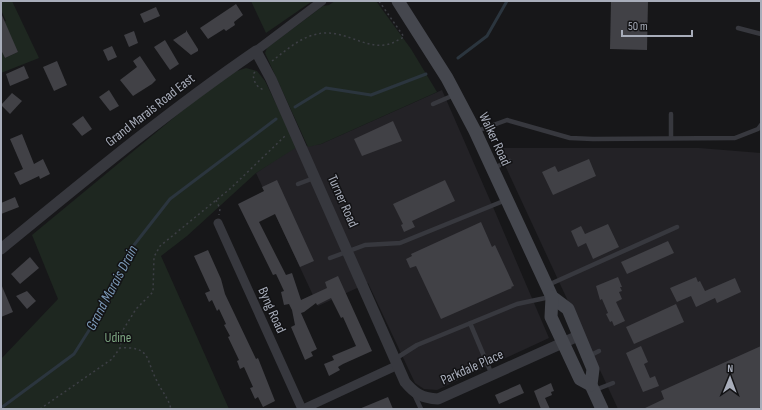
<svg xmlns="http://www.w3.org/2000/svg" width="762" height="410" viewBox="0 0 762 410" font-family="'Sofia Sans Condensed',sans-serif">
<rect width="100%" height="100%" fill="#171719"/>
<!-- built -->
<g fill="#232226">
<polygon points="442,90 496,214 549,338 437,390 424,389 415,383 368,283 318,306 256,173 293,148 321,144"/>
<polygon points="497,148 699,148 761,153 761,409 618,409"/>
</g>
<!-- green -->
<g fill="#1e2720">
<polygon points="1,1 12,1 39,58 1,73 1,50 5,58 18,52 1,23 6,21 1,10"/>
<polygon points="251,1 311,1 311,2 266,33"/>
<polygon points="335,1 376,1 411,49 437,92 321,144 308,147 265,53 267,48 323,6 329,5"/>
<polygon points="246,68 257,71 265,81 297,147 256,173 187,236 161,256 229,409 1,409 1,359 58,299 32,235 194,101 234,72"/>
</g>
<g fill="none" stroke-linecap="round" stroke-linejoin="round">
<!-- stream -->
<g stroke="#2b353e" stroke-width="3">
<polyline points="458,58 487,36 507,1"/>
<polyline points="295,107 326,88 371,95 426,74"/>
<polyline points="1,408 74,354 100,313 127,254 170,199 276,119"/>
</g>
</g>
<!-- building -->
<g fill="#414146">
<polygon points="611,1 648,1 647,50 610,49"/>
<polygon points="236,4 243,15 234,22 235,25 226,31 224,29 208,39 200,28"/>
<polygon points="156,7 160,16 144,23 140,14"/>
<polygon points="1,13 18,52 5,58 1,50"/>
<polygon points="186,30 198,49 198,51 191,55 173,40 186,32"/>
<polygon points="134,31 138,43 129,47 124,35"/>
<polygon points="165,40 179,64 170,70 154,47"/>
<polygon points="112,46 117,57 108,61 103,50"/>
<polygon points="140,56 156,80 152,84 133,96 120,80 137,67 133,61"/>
<polygon points="57,61 67,85 54,91 43,67"/>
<polygon points="24,66 29,78 10,86 6,74"/>
<polygon points="109,90 119,106 110,111 99,97"/>
<polygon points="12,93 22,101 10,114 1,105"/>
<polygon points="83,116 92,129 82,136 72,124"/>
<polygon points="393,121 402,141 362,156 354,139"/>
<polygon points="22,134 34,164 43,159 50,174 40,179 39,176 20,185 14,173 23,169 10,139"/>
<polygon points="589,159 596,176 553,195 542,172 555,166 558,172"/>
<polygon points="277,180 314,261 300,267 275,214 259,222 286,275 292,273 301,300 327,288 325,282 338,276 372,351 343,364 338,367 340,370 329,376 324,364 334,360 332,356 356,346 343,317 341,318 331,298 317,305 316,303 304,312 301,313 317,349 311,352 313,356 305,360 291,327 295,325 292,310 289,304 284,305 281,292 284,291 276,274 273,275 238,204 264,191 262,187"/>
<polygon points="445,180 455,201 412,221 415,227 404,232 401,225 403,224 393,204"/>
<polygon points="15,197 19,207 1,214 1,203"/>
<polygon points="481,222 492,247 495,245 514,286 511,287 512,288 441,319 416,266 410,268 406,259 412,256 411,254"/>
<polygon points="608,224 619,247 593,259 586,243 578,247 571,231 581,226 585,234"/>
<polygon points="668,241 674,253 627,274 621,262"/>
<polygon points="208,250 221,279 225,294 256,359 258,358 275,401 263,407 258,397 255,399 250,388 253,387 244,367 240,369 237,361 239,360 228,337 230,336 224,325 226,324 219,309 217,311 212,300 209,302 205,293 210,291 194,256"/>
<polygon points="30,257 39,268 20,284 11,274"/>
<polygon points="618,277 622,287 620,287 622,291 619,292 622,299 616,302 625,321 614,326 612,321 610,322 606,314 608,313 602,299 600,300 596,286"/>
<polygon points="696,277 698,282 700,281 705,291 735,278 741,292 717,303 715,298 696,307 691,296 677,302 670,288"/>
<polygon points="1,284 13,312 1,317"/>
<polygon points="27,291 36,301 27,309 16,296"/>
<polygon points="676,304 684,322 634,344 626,327"/>
<polygon points="641,346 648,362 644,364 650,378 655,376 659,386 643,392 626,353"/>
<polygon points="761,346 761,407 757,409 643,409 664,399 661,391"/>
<polygon points="551,383 554,391 551,392 552,395 545,398 550,409 541,409 534,391"/>
<polygon points="520,384 524,393 499,404 495,395"/>
<polygon points="388,397 393,409 359,409"/>
</g>
<g fill="none" stroke-linecap="round" stroke-linejoin="round">
<!-- path -->
<g stroke="#3d3f45" stroke-width="1.5" stroke-dasharray="2 3" stroke-linecap="butt">
<path d="M 272,61 C 284,52 296,41 310,36 C 341,25 359,48 385,45 C 392,44 398,40 404,37 L 379,1"/>
<path d="M 255,72 L 253,74 C 254,82 256,87 264,90"/>
<polyline points="216,200 220,209 219,215"/>
<path d="M 119,348 C 152,346 145,359 157,381 C 162,392 168,397 171,409"/>
<polyline points="40,409 112,359 120,348 123,330 136,309 153,292 154,257 160,246 231,188 285,136"/>
</g>
<!-- service -->
<g stroke="#37383e" stroke-width="4.5">
<polyline points="738,28 761,34"/>
<polyline points="433,104 454,95"/>
<polyline points="671,114 671,138"/>
<polyline points="477,131 507,120 570,138 593,139 735,138 758,129 761,125"/>
<polyline points="493,168 510,161"/>
<polyline points="298,184 314,178"/>
<polyline points="330,258 365,245 400,243 506,200"/>
<polyline points="548,285 677,227"/>
<polyline points="470,323 492,375"/>
<polyline points="589,356 599,351"/>
<polyline points="395,359 417,345 517,304 550,297"/>
<polyline points="595,390 613,383"/>
<polyline points="414,394 421,409"/>
</g>
<!-- minor -->
<g stroke="#37383e" stroke-width="9">
<polyline points="256,51 322,1"/>
<polyline points="218,223 302,409"/>
<polyline points="303,409 398,365"/>
</g>
<!-- tertiary -->
<path stroke="#37383e" stroke-width="11" d="M 1,249 C 84,181 167,112 256,51 L 271,79 L 405,382 C 415,394 422,398 438,399 L 578,336"/>
<!-- secondary -->
<g stroke="#45474e" stroke-width="13">
<polyline points="398,1 447,78 475,131 552,297 568,309 593,369 591,385 602,409"/>
<polyline points="552,297 551,317 580,379 591,385"/>
</g>
</g>
<g text-anchor="middle" dominant-baseline="central" stroke-width="3" stroke-linejoin="round" paint-order="stroke">
<!-- street labels -->
<g font-size="14" fill="#a8adba" stroke="#121214">
<text transform="translate(150 110) rotate(-38)">Grand Marais Road East</text>
<text transform="translate(495 139) rotate(65)">Walker Road</text>
<text transform="translate(343 201) rotate(66)">Turner Road</text>
<text transform="translate(272 310) rotate(66)">Byng Road</text>
<text transform="translate(472 367) rotate(-24)">Parkdale Place</text>
</g>
<!-- park labels -->
<g font-size="14" fill="#7da681" stroke="#121214">
<text x="118" y="337">Udine</text>
</g>
<!-- water labels -->
<g font-size="15" font-style="italic" fill="#7c9ab8" stroke="#121214">
<text transform="translate(112 288) rotate(-62)">Grand Marais Drain</text>
</g>
</g>
<!-- border -->
<rect width="762" height="410" fill="none" stroke="#a8adba" stroke-width="4"/>
<!-- north arrow -->
<g transform="translate(730 378) rotate(1)" stroke="#121214" stroke-width="3" paint-order="stroke">
<path d="M0-3L7 15L0 10L-7 15Z" fill="#a8adba"/>
<text y="-6" font-size="11" font-weight="bold" text-anchor="middle" fill="#a8adba">N</text>
</g>
<!-- scale -->
<path d="M622 30v6h70v-6" fill="none" stroke="#a8adba" stroke-width="2"/>
<text x="628" y="30" font-size="12" fill="#a8adba" stroke="#121214" stroke-width="3" paint-order="stroke">50 m</text>
</svg>
